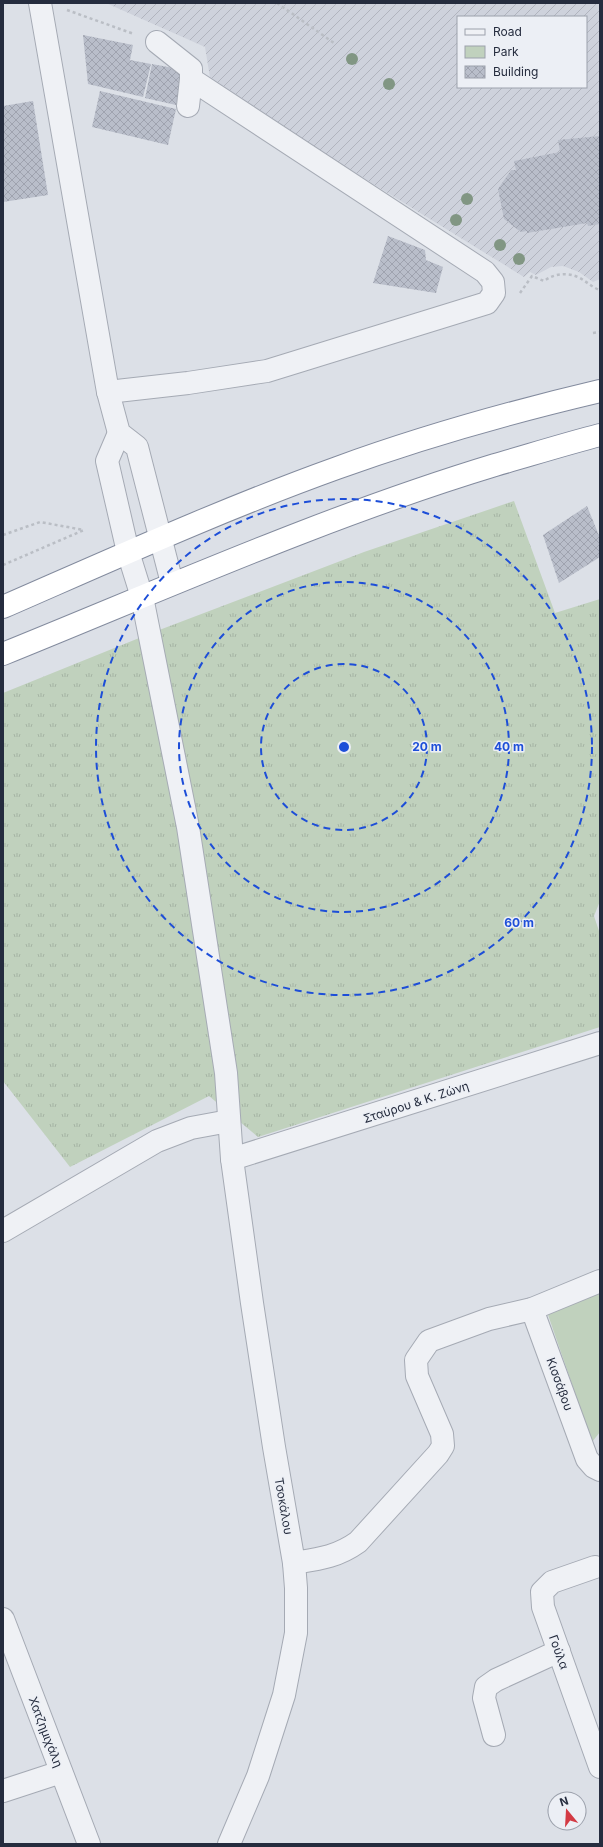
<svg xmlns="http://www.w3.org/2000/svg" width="603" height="1847" viewBox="0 0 603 1847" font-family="Inter,sans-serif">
<defs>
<pattern id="industrial-furrows" width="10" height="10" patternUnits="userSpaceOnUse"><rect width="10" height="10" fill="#ced2dc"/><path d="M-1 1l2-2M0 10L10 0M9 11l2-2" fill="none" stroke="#b1b4be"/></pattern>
<pattern id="grass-tufts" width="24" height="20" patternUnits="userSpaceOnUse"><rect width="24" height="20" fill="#c0d1bd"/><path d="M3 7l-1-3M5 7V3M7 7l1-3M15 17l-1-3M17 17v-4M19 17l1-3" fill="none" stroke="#a5b4a4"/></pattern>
<pattern id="building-cross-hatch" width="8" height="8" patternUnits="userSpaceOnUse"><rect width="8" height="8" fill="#b9beca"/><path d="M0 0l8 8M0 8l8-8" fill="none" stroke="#9fa3af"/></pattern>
</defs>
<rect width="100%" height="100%" fill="#dce0e7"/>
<!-- industrial -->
<path fill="url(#industrial-furrows)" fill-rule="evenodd" d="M 106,3 L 600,3 L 600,279 L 593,282 L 579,272 L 563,266 L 551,267 L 536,275 L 530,272 L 524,277 L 211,84 L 205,47 ZM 458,17 L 586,17 L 586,87 L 458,87 Z"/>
<!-- grass -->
<polygon fill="url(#grass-tufts)" points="514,501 555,613 600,599 600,901 594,916 600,934 600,1027 258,1137 209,1096 70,1167 3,1081 3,693 154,632 364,552"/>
<!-- park -->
<polygon fill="#c0d1bd" points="600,1287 600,1432 592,1442 546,1309"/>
<!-- building -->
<g fill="url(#building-cross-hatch)">
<polygon points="83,35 133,45 130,60 151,64 143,97 88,84"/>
<polygon points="152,64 184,70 176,105 145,98"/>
<polygon points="100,91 176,109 168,145 92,127"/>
<polygon points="33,101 48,195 3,202 3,106"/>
<polygon points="600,136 600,224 588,226 587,223 527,233 527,231 521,232 504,219 498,189 511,170 516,170 514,161 560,152 558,140"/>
<polygon points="388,236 425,250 426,260 443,267 436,293 373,283"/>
<polygon points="587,506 600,538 600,557 559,583 543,535"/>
</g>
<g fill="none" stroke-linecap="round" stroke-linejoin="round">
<defs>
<g id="minor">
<polyline points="40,3 108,392 119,433 137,447 172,583"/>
<polyline points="157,42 191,69 191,79"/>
<polyline points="108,392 188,383 267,371 487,303 494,293 493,282 485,272 191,79 188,106"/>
<polyline points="119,433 107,461 128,552 142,597 188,827 226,1073 232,1159 252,1303 274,1447 294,1563 296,1588 296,1633 284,1695 258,1776 229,1844"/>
<polyline points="232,1159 600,1043"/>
<polyline points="3,1231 157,1141 191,1128 229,1121"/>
<polyline points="532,1309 587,1459 594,1467 600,1470"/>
<path d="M 294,1563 C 319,1559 337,1557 358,1542 L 438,1454 L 443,1446 L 442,1434 L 417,1376 L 416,1360 L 429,1341 L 489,1319 L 532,1309 L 600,1281"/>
<polyline points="595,1567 552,1582 542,1592 543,1607 600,1767"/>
<polyline points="3,1619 89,1844"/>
<polyline points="494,1735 484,1698 486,1687 496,1680 559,1651"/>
<polyline points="3,1791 61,1772"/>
</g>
<g id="highway">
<path d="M 3,607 C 113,559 223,509 337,468 C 422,437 511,412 600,391"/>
<path d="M 3,654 C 166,588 327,516 495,465 C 530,455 565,444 600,435"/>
</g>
</defs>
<!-- minor casing -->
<use href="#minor" stroke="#a5aab4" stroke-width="24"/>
<!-- highway casing -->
<use href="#highway" stroke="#838b9e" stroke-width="24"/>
<!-- path -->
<g stroke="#babec5" stroke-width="2.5" stroke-dasharray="3 3" stroke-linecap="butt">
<polyline points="277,3 334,43"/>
<polyline points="67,10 134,34"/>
<path d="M 520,293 L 532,276 L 544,281 C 555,273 568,272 580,278 C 587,282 593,288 600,290"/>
<polyline points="593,333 600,332"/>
<polyline points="3,535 40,522 84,530"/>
<polyline points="3,565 84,530"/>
</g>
<!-- minor -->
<use href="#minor" stroke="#eff1f5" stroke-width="22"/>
<!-- highway -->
<use href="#highway" stroke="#fff" stroke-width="22"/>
</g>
<!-- trees -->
<g fill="#819683">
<circle cx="352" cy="59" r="6"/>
<circle cx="389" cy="84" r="6"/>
<circle cx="467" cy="199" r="6"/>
<circle cx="456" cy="220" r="6"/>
<circle cx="500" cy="245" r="6"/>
<circle cx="519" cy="259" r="6"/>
</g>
<!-- distance rings -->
<g fill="none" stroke="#1d4ed8" stroke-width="2" stroke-dasharray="7 5">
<circle cx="344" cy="747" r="83"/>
<circle cx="344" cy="747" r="165"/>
<circle cx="344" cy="747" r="248"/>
</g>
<g text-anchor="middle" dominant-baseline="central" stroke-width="3" stroke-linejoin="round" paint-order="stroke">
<!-- street labels -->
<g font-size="12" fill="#252c3e" stroke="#eceff5">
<text transform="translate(416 1102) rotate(-18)">Σταύρου &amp; Κ. Ζώνη</text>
<text transform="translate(560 1384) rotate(70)">Κισσάβου</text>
<text transform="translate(284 1506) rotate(80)">Τσοκάλου</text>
<text transform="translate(559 1652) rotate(70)">Γούλα</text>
<text transform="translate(46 1732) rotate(69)">Χατζημιχάλη</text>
</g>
</g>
<circle cx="344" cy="747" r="6" fill="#1d4ed8" stroke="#eceff5" stroke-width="2"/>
<g font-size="12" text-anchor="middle" font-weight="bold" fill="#1d4ed8" stroke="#eceff5" stroke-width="3" stroke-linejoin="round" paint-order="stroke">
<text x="427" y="751">20 m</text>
<text x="509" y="751">40 m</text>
<text x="519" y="927">60 m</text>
</g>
<!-- border -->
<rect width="603" height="1847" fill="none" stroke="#252c3e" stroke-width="8"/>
<!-- legend -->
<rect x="457" y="16" width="130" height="72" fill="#eceff5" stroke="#9ca1ac"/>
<rect x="465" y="29" width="20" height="6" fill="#eff1f5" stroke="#9ca1ac"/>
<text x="493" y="36" font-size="12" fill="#252c3e">Road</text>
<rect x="465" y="46" width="20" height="12" fill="#c0d1bd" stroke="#9ca1ac"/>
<text x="493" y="56" font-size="12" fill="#252c3e">Park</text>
<rect x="465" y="66" width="20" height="12" fill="url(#building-cross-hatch)" stroke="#9ca1ac"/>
<text x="493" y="76" font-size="12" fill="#252c3e">Building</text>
<!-- north arrow -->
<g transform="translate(567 1811) rotate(342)"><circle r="19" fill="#eceff5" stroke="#9ca1ac"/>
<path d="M0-3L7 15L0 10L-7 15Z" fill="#d33a44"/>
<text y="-6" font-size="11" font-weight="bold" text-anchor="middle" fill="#252c3e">N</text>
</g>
</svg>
